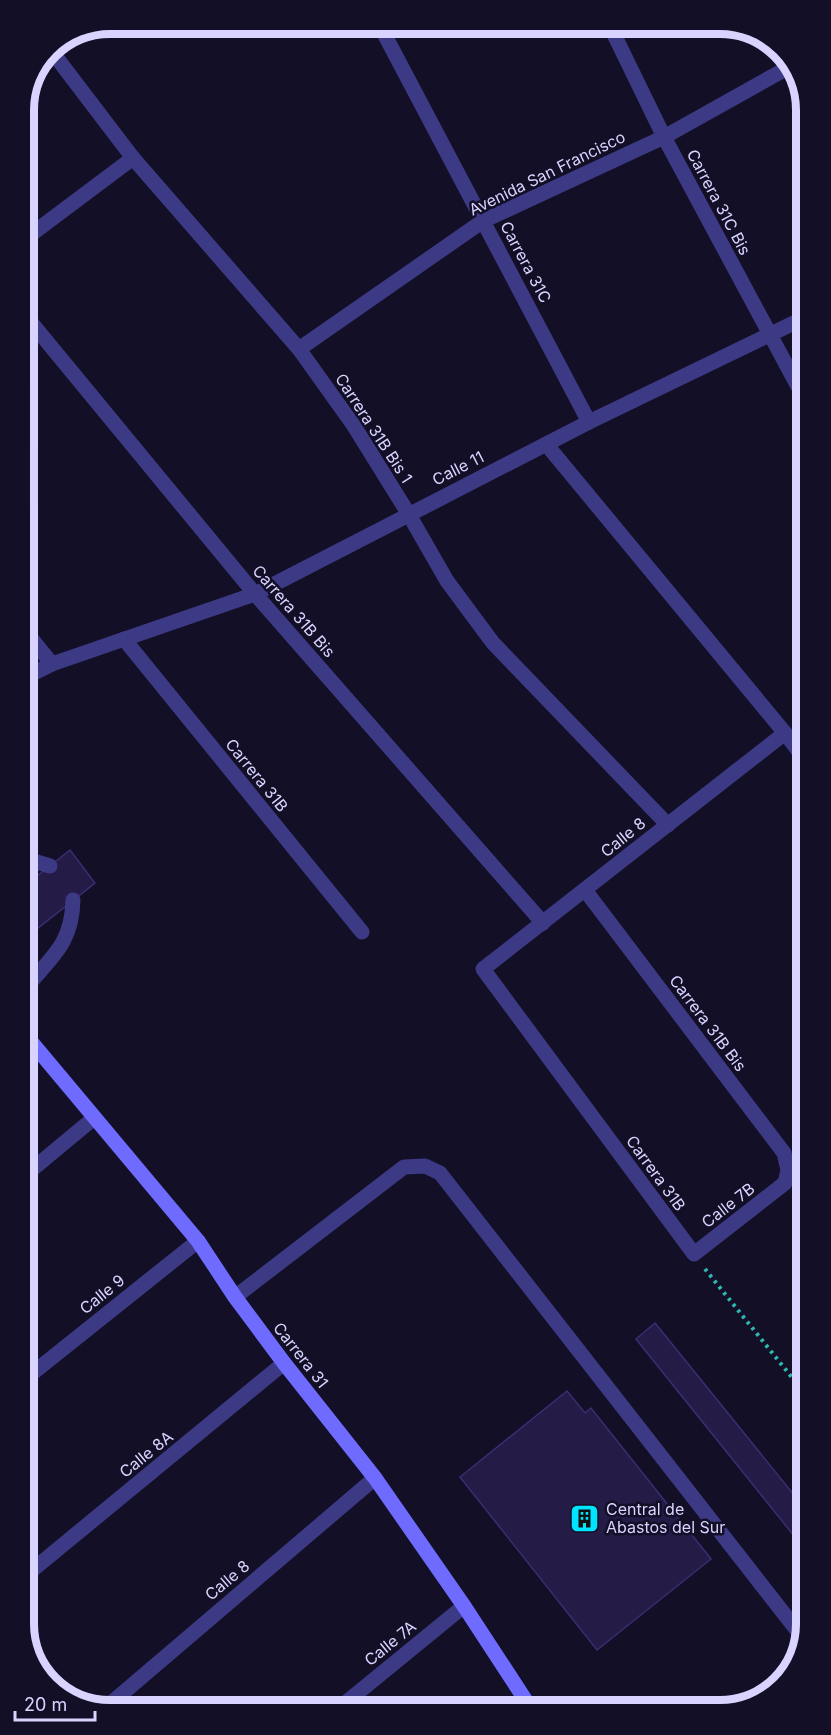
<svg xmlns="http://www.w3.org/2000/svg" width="831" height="1735" viewBox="0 0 831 1735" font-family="Inter,sans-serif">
<rect width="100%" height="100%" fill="#130f26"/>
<!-- building -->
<g fill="#241b47" stroke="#3b2d73" stroke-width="1.5">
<polygon points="70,850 95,883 28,936 27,884"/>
<polygon points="655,1323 807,1511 807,1552 636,1339"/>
<polygon points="567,1391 585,1413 591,1408 711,1559 597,1650 460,1477"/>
<polygon points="780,1669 787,1677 756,1702 750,1695"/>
</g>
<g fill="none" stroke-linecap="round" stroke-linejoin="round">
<!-- path -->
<polyline stroke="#2fb8b0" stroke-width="4" stroke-dasharray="3 4.5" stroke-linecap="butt" points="705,1269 806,1395"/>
<!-- service -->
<g stroke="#3d3a85" stroke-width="15">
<polyline points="27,859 50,866"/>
<path d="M 28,985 C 54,955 72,942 73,900"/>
<polyline points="235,1297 404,1167 425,1166 440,1173 803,1638"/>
</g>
<!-- minor -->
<g stroke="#3d3a85" stroke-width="15">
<polyline points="379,24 589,422"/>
<polyline points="609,24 664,137 802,394"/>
<polyline points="50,49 133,158 299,349 354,426 408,513 447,581 493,643 668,825"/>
<polyline points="25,239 133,158"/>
<polyline points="25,315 255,594 543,923"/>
<polyline points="299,349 483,221 664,137 791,66"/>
<polyline points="546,444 785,733 803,757"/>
<polyline points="26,632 52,664"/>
<polyline points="124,639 362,932"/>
<polyline points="26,677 52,664 255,594 589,422 802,319"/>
<polyline points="585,890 784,1153 788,1170 785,1183 694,1254 483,969 785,733"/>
<polyline points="29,1172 94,1118"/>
<polyline points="29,1376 198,1241"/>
<polyline points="30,1572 284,1363"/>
<polyline points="338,1709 464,1606"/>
<polyline points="103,1710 375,1478"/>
</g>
<!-- secondary -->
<polyline stroke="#6f6bff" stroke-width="15" points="28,1038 198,1241 235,1297 284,1363 375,1478 464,1606 530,1707"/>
</g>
<!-- icons -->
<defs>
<symbol id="building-square" viewBox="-11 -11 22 22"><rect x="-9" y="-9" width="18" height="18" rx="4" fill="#00e5ff" stroke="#130f26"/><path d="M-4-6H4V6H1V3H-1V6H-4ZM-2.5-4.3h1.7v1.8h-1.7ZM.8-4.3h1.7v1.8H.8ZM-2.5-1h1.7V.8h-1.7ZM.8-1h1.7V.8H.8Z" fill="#111"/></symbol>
</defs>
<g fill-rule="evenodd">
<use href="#building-square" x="568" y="1502" width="33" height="33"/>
</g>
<g text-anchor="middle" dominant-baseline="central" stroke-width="5" stroke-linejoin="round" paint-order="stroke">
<!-- street labels -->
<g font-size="16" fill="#d9d4ff" stroke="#130f26">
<text transform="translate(547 173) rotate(-26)">Avenida San Francisco</text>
<text transform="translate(719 202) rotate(62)">Carrera 31C Bis</text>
<text transform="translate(526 262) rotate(62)">Carrera 31C</text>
<text transform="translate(374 428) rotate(57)">Carrera 31B Bis 1</text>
<text transform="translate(458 468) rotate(-27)">Calle 11</text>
<text transform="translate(294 611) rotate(49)">Carrera 31B Bis</text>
<text transform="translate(257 775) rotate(51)">Carrera 31B</text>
<text transform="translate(623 837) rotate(-39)">Calle 8</text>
<text transform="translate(708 1023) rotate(53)">Carrera 31B Bis</text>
<text transform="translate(656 1173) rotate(54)">Carrera 31B</text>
<text transform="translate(728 1205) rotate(-38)">Calle 7B</text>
<text transform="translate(102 1294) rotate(-39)">Calle 9</text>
<text transform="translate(301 1355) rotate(52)">Carrera 31</text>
<text transform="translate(146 1454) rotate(-39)">Calle 8A</text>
<text transform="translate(227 1580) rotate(-40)">Calle 8</text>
<text transform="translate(390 1643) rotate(-39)">Calle 7A</text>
</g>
<!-- poi labels -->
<g font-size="16" fill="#d9d4ff" stroke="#130f26" text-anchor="start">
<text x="606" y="1509">Central de<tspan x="606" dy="18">Abastos del Sur</tspan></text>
</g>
</g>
<!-- crop -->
<path d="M0 0H831V1735H0ZM110 34H720A76 76 0 0 1 796 110V1624A76 76 0 0 1 720 1700H110A76 76 0 0 1 34 1624V110A76 76 0 0 1 110 34Z" fill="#130f26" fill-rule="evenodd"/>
<path fill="none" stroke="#d9d4ff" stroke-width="8" d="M110 34H720A76 76 0 0 1 796 110V1624A76 76 0 0 1 720 1700H110A76 76 0 0 1 34 1624V110A76 76 0 0 1 110 34Z"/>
<!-- scale -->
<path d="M15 1711v9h80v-9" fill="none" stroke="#d9d4ff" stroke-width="3"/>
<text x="24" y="1711" font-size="18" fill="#d9d4ff" stroke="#130f26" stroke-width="4.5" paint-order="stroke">20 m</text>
</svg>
